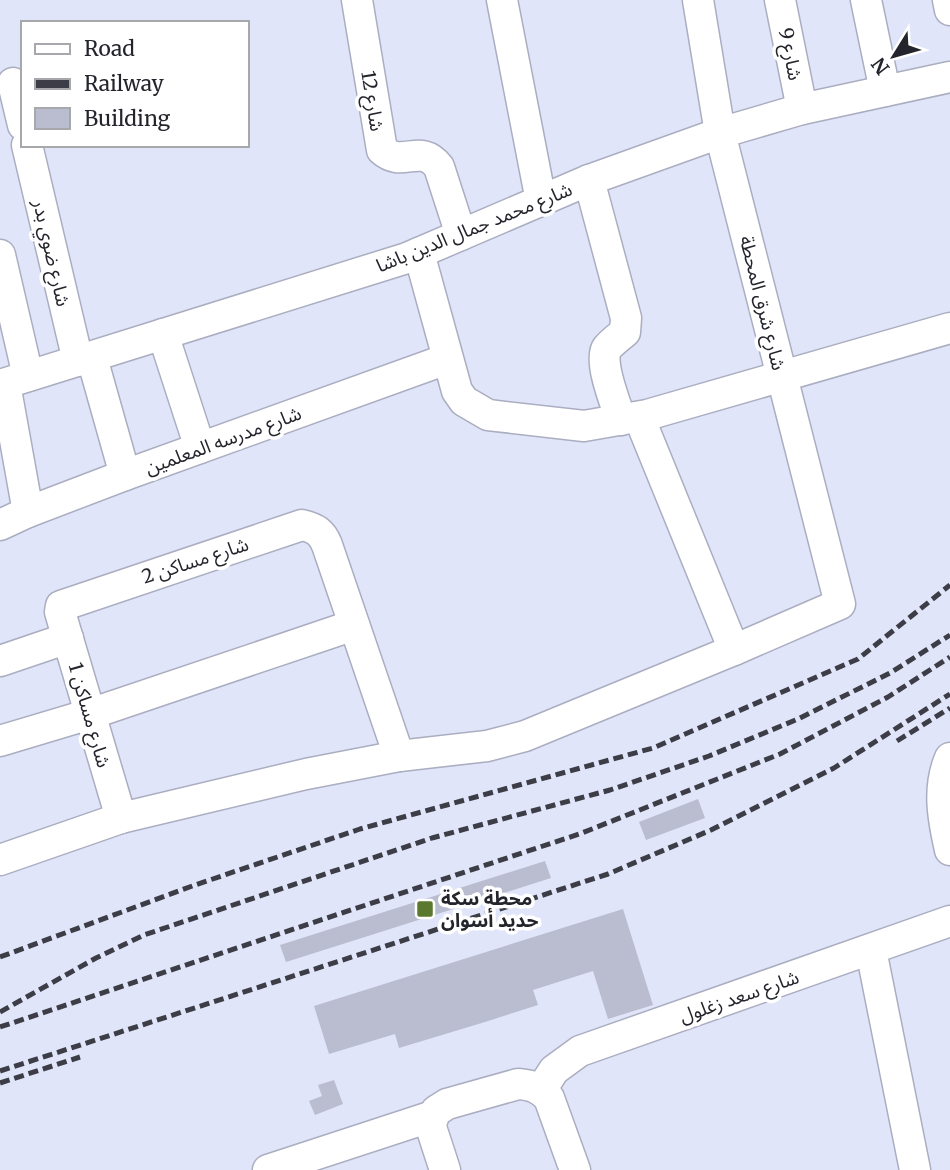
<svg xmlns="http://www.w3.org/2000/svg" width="950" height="1170" viewBox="0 0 950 1170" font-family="Merriweather,'Noto Sans Arabic',serif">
<rect width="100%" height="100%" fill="#e1e5f9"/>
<!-- building -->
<g fill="#babdd0">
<polygon points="698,799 705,818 646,840 639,822"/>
<polygon points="545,861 551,878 286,962 280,945"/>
<polygon points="623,909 653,1005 608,1019 593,971 533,990 538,1005 485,1022 399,1048 395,1034 329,1054 314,1006"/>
<polygon points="334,1080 343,1104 315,1115 309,1101 322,1096 318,1085"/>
</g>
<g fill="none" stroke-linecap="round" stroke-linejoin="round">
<defs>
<g id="minor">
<path d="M 357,0 L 382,150 C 403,169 420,142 439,167 L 461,235"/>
<polyline points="502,0 541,201"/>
<polyline points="698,0 720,133 840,604 734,650"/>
<polyline points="780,0 802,109"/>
<polyline points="866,0 885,91"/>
<polyline points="948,0 950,10"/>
<polyline points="13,83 23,125"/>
<polyline points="27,145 78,361"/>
<path d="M 589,180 L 626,318 L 625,332 C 619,337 612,342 607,348 C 598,360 616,405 621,420"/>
<polyline points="419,253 457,391 464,401 488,415 584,426 647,415 950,328"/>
<polyline points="0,255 28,376"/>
<polyline points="163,334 200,448"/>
<polyline points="92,358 125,475"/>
<polyline points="5,384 28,512"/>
<polyline points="0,385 407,258 589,180 720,133 802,109 950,77"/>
<polyline points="0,525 28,512 125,475 447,359"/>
<polyline points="0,661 68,638"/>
<polyline points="0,741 90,714 354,625"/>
<path d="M 950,758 C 937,788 943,819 950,850"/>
<path d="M 121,818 L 60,612 L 61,606 L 302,525 C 315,528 322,532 327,545 L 399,756"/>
<polyline points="0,860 121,818 306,774 399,756 487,746 525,736 734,650 639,417"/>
<polyline points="871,950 915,1170"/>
<polyline points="541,1090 554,1070 580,1051 950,921"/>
<polyline points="268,1170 433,1116"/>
<path d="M 445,1170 L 432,1130 L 431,1123 L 436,1111 L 447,1104 L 518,1084 C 532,1085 540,1088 549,1098 L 575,1170"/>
</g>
</defs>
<!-- minor casing -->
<use href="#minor" stroke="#abaec1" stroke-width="33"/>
<!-- minor -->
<use href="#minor" stroke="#fff" stroke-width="30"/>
<!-- rail -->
<g stroke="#3c3d46" stroke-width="5" stroke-dasharray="10 5" stroke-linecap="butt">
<polyline points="897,741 950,708"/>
<polyline points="0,957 195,885 360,829 653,748 858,659 950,585"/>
<polyline points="0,1012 96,958 144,935 432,838 610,790 709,756 798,719 890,673 950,635"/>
<polyline points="0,1027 582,833 780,754 888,697 950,657"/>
<polyline points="0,1071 608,874 711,830 834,768 950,694"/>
<polyline points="0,1083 80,1057"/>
</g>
</g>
<!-- markers -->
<rect fill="#5a782e" stroke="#fff" stroke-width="2.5" x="416" y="900" width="18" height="18" rx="3.5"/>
<g text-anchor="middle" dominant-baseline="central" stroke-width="7" stroke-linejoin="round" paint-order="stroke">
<!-- street labels -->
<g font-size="19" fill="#24252c" stroke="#fff">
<text transform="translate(791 54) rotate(79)">شارع 9</text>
<text transform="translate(373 101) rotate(81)">شارع 12</text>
<text transform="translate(474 227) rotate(-22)">شارع محمد جمال الدين باشا</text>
<text transform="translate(52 253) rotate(77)">شارع ضوي بدر</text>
<text transform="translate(763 303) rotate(76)">شارع شرق المحطة</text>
<text transform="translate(223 440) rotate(-20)">شارع مدرسه المعلمين</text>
<text transform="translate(195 560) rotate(-18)">شارع مساكن 2</text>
<text transform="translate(90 715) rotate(74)">شارع مساكن 1</text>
<text transform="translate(739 996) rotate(-19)">شارع سعد زغلول</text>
</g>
<!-- poi labels -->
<g font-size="19" font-weight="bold" fill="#24252c" stroke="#fff" text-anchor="start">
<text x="441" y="898">محطة سكة<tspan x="441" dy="22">حديد أسوان</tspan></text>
</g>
</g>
<!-- legend -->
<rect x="21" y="21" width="228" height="126" fill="#ffffff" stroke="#a7a8ab" stroke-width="2"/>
<rect x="35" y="44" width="35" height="10" fill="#ffffff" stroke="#a7a8ab" stroke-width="2"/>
<text x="84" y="56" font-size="21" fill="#24252c">Road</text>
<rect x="35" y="79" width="35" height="10" fill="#3c3d46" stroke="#a7a8ab" stroke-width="2"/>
<text x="84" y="91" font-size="21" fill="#24252c">Railway</text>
<rect x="35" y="108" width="35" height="21" fill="#babdd0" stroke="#a7a8ab" stroke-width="2"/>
<text x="84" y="126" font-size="21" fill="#24252c">Building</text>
<!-- north arrow -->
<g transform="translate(894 56) rotate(233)" stroke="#ffffff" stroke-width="5" paint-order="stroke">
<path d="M0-5L12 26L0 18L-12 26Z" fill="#24252c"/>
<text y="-10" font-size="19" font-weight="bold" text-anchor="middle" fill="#24252c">N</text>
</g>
</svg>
